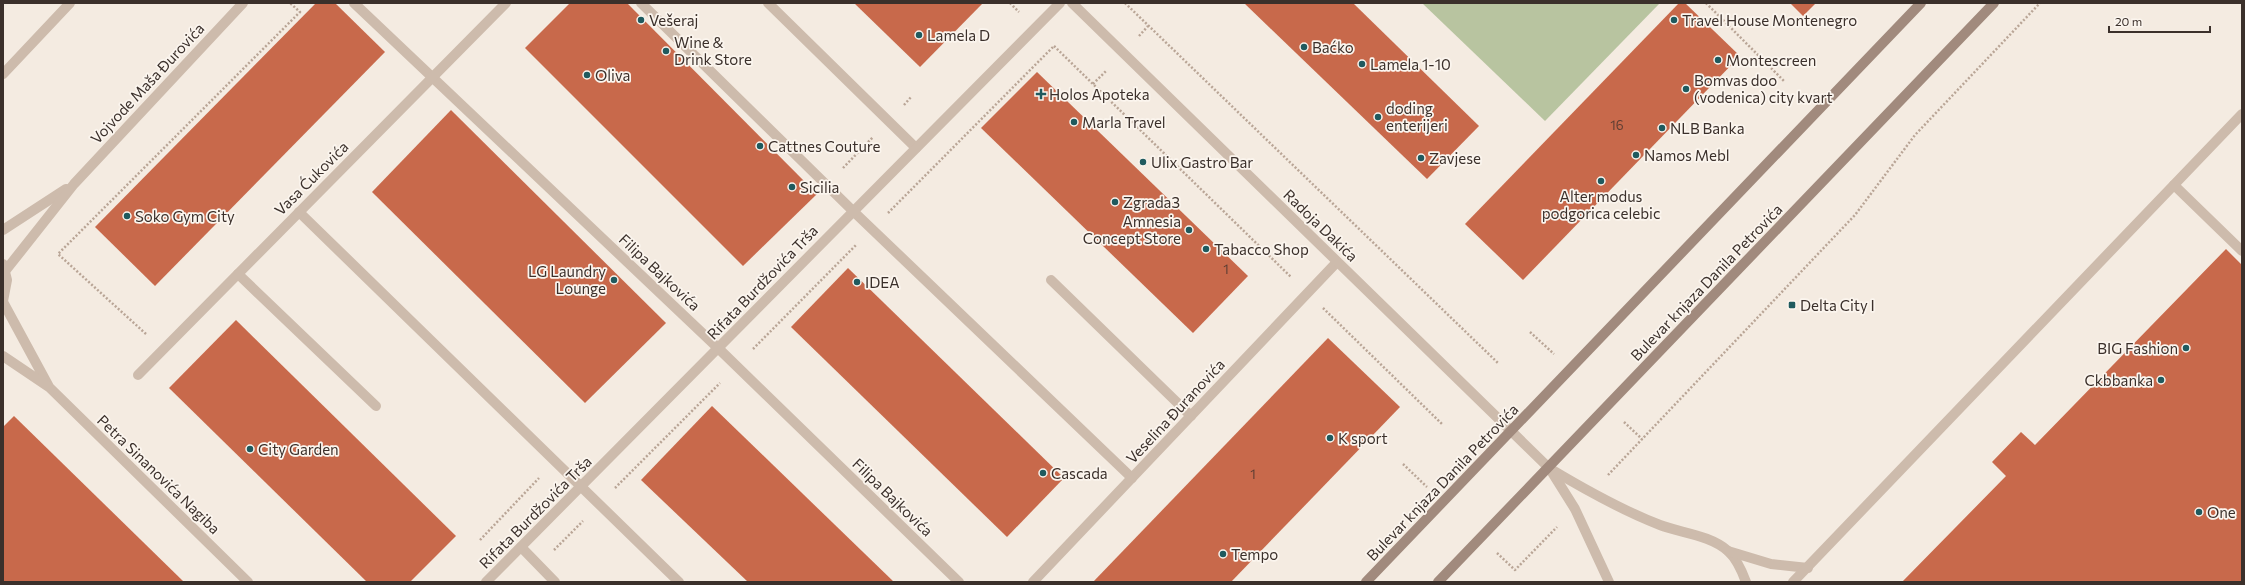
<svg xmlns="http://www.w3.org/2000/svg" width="2245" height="585" viewBox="0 0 2245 585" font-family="Commissioner,sans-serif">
<rect width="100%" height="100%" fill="#f4ebe1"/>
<!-- green -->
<polygon fill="#b8c4a0" points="1422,3 1660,3 1545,121"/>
<!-- building -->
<g fill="#c8694b">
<polygon points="316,3 335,3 385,52 155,286 95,227"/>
<polygon points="570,3 627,3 817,194 743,266 525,48"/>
<polygon points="854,3 983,3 920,67"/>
<polygon points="1244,3 1353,3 1479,126 1427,179"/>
<polygon points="1679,3 1685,3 1740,56 1523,280 1465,224"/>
<polygon points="1790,3 1816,3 1803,16"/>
<polygon points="1037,72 1248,276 1193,333 981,128"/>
<polygon points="451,110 666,323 585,403 372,192"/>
<polygon points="2226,249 2242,265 2242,582 1902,582 2006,476 1992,462 2021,432 2035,445"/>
<polygon points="848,268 1064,478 1007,537 791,327"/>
<polygon points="236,320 456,536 410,582 367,582 169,388"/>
<polygon points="1328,338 1400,407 1231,582 1093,582"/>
<polygon points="712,406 894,582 748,582 641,480"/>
<polygon points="14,416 184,582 3,582 3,427"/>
</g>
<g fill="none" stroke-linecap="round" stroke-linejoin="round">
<!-- path -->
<g stroke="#b9a596" stroke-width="2.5" stroke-dasharray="2 2" stroke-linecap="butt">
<polyline points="1010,3 1019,12"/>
<polyline points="1125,3 1499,364"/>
<polyline points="1706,3 1784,81"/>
<polyline points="1139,36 1148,26"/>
<polyline points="1054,46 1291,277"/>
<polyline points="1093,84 1107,70"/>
<polyline points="904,105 911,97"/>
<polyline points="843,168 873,137"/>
<polyline points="888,213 1054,46"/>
<polyline points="1323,308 1442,424"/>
<polyline points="1530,332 1554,354"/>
<polyline points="146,334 58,254 300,12 290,3"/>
<polyline points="753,349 856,245"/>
<polyline points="1624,422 1642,439"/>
<polyline points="1403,464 1427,487"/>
<polyline points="1608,475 1855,215 1915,135 2040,3"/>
<polyline points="615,488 720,383"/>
<polyline points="480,540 539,478"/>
<polyline points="554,550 583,521"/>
<polyline points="1497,553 1515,570 1557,527"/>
</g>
<!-- lane -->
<g stroke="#cdbbac" stroke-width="10">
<polyline points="354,3 718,348 959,582"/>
<polyline points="641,3 853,211 1132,478"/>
<polyline points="768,3 916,148"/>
<polyline points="3,74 70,3"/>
<polyline points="2174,185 2242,251"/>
<polyline points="299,212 679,582"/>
<polyline points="238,274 376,406"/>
<polyline points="1051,280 1191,416"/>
<polyline points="138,375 506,3"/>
<path d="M 1549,468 C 1584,489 1621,510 1660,525 C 1681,533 1710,535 1728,551 C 1737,559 1742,571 1746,582"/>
<polyline points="1550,469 1575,509 1609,582"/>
<polyline points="521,547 555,582"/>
<polyline points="1728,551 1771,564 1808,568"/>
<polyline points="1033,582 1337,262"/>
<polyline points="1793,582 2242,114"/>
</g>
<!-- street -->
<g stroke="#cdbbac" stroke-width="10">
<polyline points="1072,3 1549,468"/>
<polyline points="3,230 66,189"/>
<polyline points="6,270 74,184 243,3"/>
<polyline points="3,301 7,280 3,264"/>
<polyline points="3,302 48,385"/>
<polyline points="3,356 49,387 248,582"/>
<polyline points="486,582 1060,3"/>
</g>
<!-- secondary -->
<g stroke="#a18a7d" stroke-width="10">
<polyline points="1366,582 1921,3"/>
<polyline points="1438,582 1994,3"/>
</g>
</g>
<!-- markers -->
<g fill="#1f5a5e" stroke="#fbf5ee" stroke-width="1.5">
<circle cx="641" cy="20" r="4"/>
<circle cx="1674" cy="20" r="4"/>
<circle cx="919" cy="35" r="4"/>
<circle cx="1304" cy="47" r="4"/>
<circle cx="666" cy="51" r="4"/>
<circle cx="1718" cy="60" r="4"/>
<circle cx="1362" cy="64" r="4"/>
<circle cx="587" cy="75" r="4"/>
<circle cx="1686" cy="89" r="4"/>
<path d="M1039 88h4v4h4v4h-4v4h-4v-4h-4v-4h4z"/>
<circle cx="1378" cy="117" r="4"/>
<circle cx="1074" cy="122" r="4"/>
<circle cx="1662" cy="128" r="4"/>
<circle cx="760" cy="146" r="4"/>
<circle cx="1636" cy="155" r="4"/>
<circle cx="1421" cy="158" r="4"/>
<circle cx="1143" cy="162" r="4"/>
<circle cx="1601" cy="181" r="4"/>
<circle cx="792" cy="187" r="4"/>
<circle cx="1115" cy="202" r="4"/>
<circle cx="127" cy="216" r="4"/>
<circle cx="1189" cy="230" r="4"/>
<circle cx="1206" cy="249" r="4"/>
<circle cx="614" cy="280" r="4"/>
<circle cx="857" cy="282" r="4"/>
<rect x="1788" y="301" width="8" height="8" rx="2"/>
<circle cx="2186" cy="348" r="4"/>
<circle cx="2161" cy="380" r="4"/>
<circle cx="1330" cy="438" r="4"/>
<circle cx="250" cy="449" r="4"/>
<circle cx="1043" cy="473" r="4"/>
<circle cx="2199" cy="512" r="4"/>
<circle cx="1223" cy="554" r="4"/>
</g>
<g text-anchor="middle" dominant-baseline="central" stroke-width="3.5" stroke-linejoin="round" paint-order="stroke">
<!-- number labels -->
<g font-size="13" fill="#5e3e33">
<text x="1617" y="125">16</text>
<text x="1226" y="269">1</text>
<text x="1253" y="474">1</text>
</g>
<!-- poi labels -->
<g font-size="15" fill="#3b302b" stroke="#fbf5ee" text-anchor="start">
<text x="649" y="20">Vešeraj</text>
<text x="1682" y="20">Travel House Montenegro</text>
<text x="927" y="35">Lamela D</text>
<text x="674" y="42">Wine &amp;<tspan x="674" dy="17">Drink Store</tspan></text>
<text x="1312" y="47">Baćko</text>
<text x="1726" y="60">Montescreen</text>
<text x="1370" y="64">Lamela 1-10</text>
<text x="595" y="75">Oliva</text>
<text x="1694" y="80">Bomvas doo<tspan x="1694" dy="17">(vodenica) city kvart</tspan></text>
<text x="1049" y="94">Holos Apoteka</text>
<text x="1386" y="108">doding<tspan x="1386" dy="17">enterijeri</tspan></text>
<text x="1082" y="122">Marla Travel</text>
<text x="1670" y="128">NLB Banka</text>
<text x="768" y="146">Cattnes Couture</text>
<text x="1644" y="155">Namos Mebl</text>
<text x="1429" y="158">Zavjese</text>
<text x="1151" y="162">Ulix Gastro Bar</text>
<text x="800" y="187">Sicilia</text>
<text x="1601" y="196" text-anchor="middle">Alter modus<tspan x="1601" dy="17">podgorica celebic</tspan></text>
<text x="1123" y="202">Zgrada3</text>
<text x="135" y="216">Soko Gym City</text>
<text x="1181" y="221" text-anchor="end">Amnesia<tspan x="1181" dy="17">Concept Store</tspan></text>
<text x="1214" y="249">Tabacco Shop</text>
<text x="606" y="271" text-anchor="end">LG Laundry<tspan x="606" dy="17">Lounge</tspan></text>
<text x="865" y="282">IDEA</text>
<text x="1800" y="305">Delta City I</text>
<text x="2178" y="348" text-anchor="end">BIG Fashion</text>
<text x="2153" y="380" text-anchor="end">Ckbbanka</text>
<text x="1338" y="438">K sport</text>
<text x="258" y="449">City Garden</text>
<text x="1051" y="473">Cascada</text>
<text x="2207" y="512">One</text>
<text x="1231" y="554">Tempo</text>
</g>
<!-- street labels -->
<g font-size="15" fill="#3b302b" stroke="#fbf5ee">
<text transform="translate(147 83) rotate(-47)">Vojvode Maša Đurovića</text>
<text transform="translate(311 178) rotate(-45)">Vasa Ćukovića</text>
<text transform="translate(1321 225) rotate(44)">Radoja Dakića</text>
<text transform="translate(660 272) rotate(43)">Filipa Bajkovića</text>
<text transform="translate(762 282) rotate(-46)">Rifata Burdžovića Trša</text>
<text transform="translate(1706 282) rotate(-46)">Bulevar knjaza Danila Petrovića</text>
<text transform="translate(1175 411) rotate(-47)">Veselina Đuranovića</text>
<text transform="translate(159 474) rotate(44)">Petra Sinanovića Nagiba</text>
<text transform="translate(1442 482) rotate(-46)">Bulevar knjaza Danila Petrovića</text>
<text transform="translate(893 497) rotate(44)">Filipa Bajkovića</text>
<text transform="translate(535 512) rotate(-45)">Rifata Burdžovića Trša</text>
</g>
</g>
<!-- border -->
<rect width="2245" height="585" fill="none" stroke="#3b302b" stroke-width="8"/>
<!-- scale -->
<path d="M2109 26v6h101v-6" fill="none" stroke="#3b302b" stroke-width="2"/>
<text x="2115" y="26" font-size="12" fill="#3b302b" stroke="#fbf5ee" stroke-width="3" paint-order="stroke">20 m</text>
</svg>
